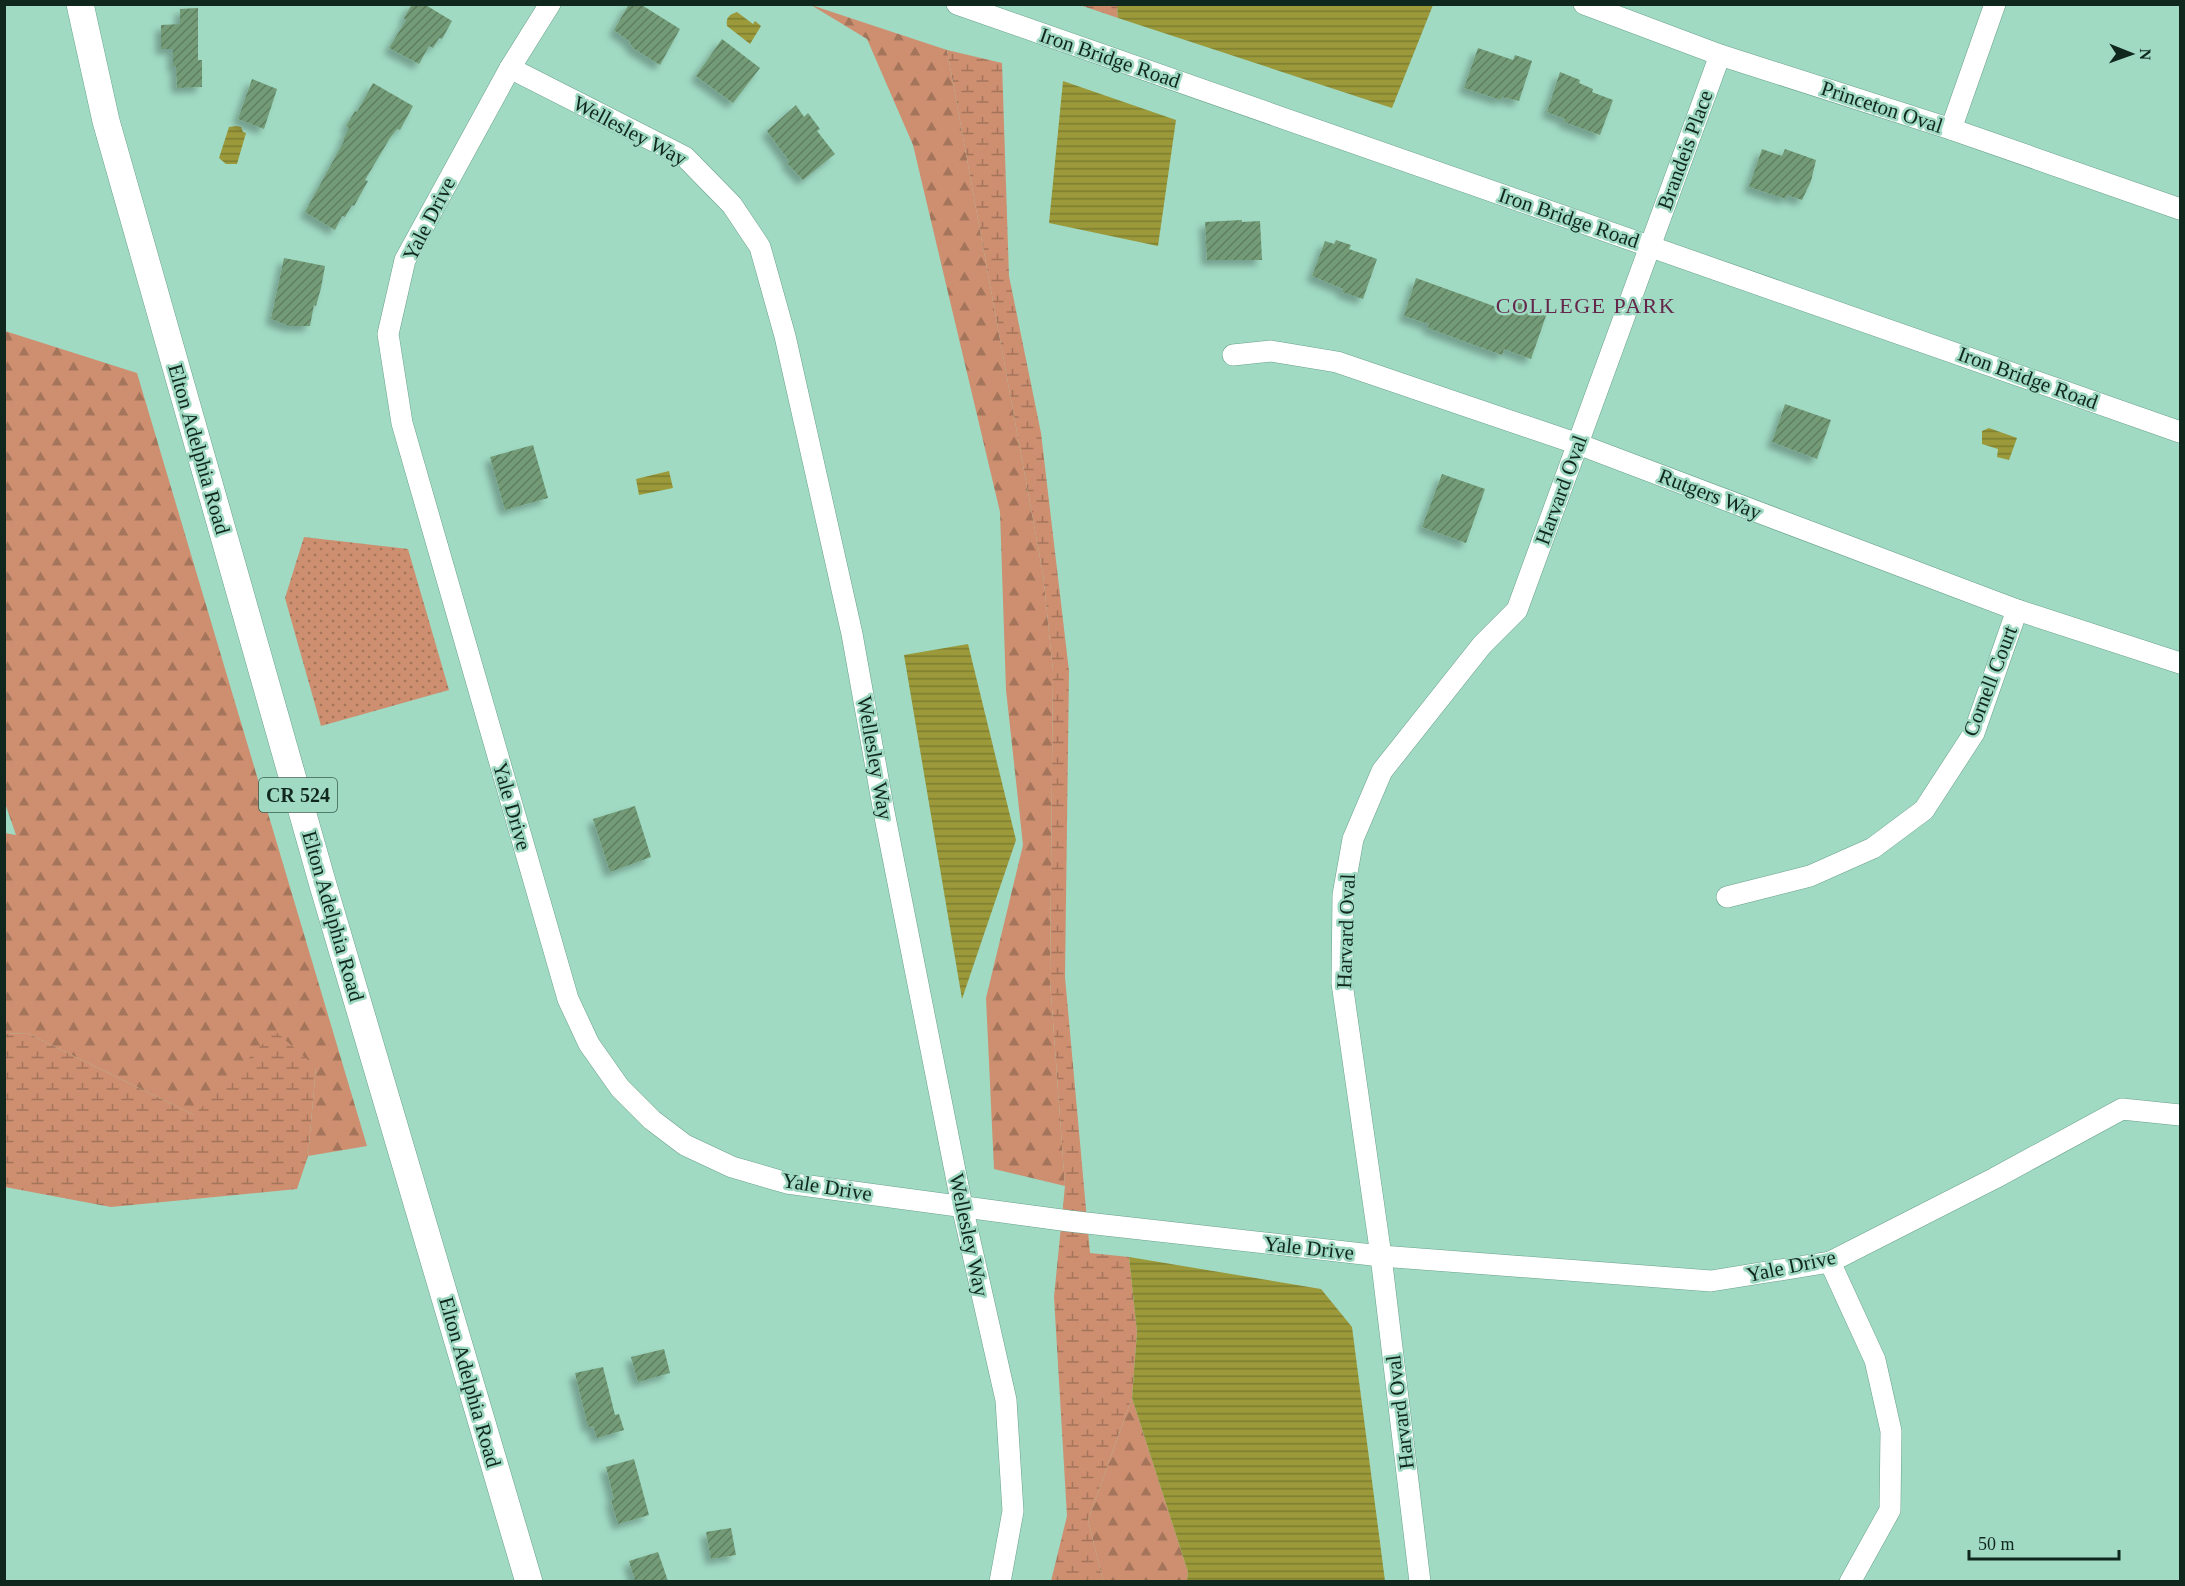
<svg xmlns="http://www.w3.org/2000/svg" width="2185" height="1586" viewBox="0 0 2185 1586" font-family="'Times New Roman',serif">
<defs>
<pattern id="grass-dots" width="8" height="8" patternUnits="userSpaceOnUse" patternTransform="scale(1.5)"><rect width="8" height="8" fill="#cd8f70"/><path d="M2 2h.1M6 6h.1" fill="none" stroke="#a5755b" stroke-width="1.8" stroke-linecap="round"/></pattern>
<pattern id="forest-firs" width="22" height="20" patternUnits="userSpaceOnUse" patternTransform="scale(1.5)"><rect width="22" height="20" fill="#cd8f70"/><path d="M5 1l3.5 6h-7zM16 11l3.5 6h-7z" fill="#a5755b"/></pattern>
<pattern id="wetland-marsh" width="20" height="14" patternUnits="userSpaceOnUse" patternTransform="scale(1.5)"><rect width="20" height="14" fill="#cd8f70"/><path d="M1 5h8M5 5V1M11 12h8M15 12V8" fill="none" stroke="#a5755b"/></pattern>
<pattern id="water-rules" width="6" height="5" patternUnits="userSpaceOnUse" patternTransform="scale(1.5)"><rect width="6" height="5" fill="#9b993a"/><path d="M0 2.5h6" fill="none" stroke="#7d7d30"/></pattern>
<pattern id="building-hatch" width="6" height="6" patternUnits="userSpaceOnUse" patternTransform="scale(1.5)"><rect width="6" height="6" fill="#739b77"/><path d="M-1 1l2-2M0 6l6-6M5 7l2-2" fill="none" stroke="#5d7e61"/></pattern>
<filter id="shadow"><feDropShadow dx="-5.5" dy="5.5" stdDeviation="3" flood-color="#0004"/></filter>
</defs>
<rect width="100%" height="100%" fill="#a0dac3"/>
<!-- grass -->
<polygon fill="url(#grass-dots)" points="304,537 408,549 449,690 321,726 285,598"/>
<!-- forest -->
<g fill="url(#forest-firs)">
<polygon points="811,5 947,50 1043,574 1053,671 1050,980 1065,1186 994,1169 986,998 1023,845 1006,690 1000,512 913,145 867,39"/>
<polygon points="5,331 137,373 367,1146 308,1156 316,1067 194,1115 27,1033 5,1034 5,833 16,835 5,803 4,664 6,661 4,658"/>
<polygon points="1132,1398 1188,1572 1187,1581 1103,1581 1088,1520"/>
</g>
<!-- wetland -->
<g fill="url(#wetland-marsh)">
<polygon points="1080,5 1117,5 1118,18"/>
<polygon points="947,50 1002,63 1009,276 1041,433 1069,671 1065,977 1090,1253 1129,1257 1137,1332 1132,1398 1088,1520 1103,1581 1051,1581 1067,1516 1054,1297 1065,1186 1050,980 1053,671 1043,574"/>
<polygon points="275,1031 316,1067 308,1156 297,1189 111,1207 5,1187 5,1034 27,1033 194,1115"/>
</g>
<!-- water -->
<g fill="url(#water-rules)">
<polygon points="1117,5 1117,4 1433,5 1392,108 1118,18"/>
<path d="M 737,12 L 753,24 L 755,21 L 761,26 L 750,44 L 727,26 C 726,18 728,15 737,12 Z"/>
<polygon points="1063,81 1176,120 1158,246 1049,223"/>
<polygon points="236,126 241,127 243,132 246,133 237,164 226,164 219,158 229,127"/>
<polygon points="1989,428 2017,438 2009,460 1997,457 1998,449 1982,444 1982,431"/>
<polygon points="669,471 673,488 639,495 636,479"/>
<polygon points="968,644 1016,840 962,999 904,655"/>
<polygon points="1129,1257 1321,1289 1352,1327 1385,1581 1187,1581 1188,1572 1132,1398 1137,1332"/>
</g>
<!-- building -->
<g fill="url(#building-hatch)" filter="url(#shadow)">
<polygon points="412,4 424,4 452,21 442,39 439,38 433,48 429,46 419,64 389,48 406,20 404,18"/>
<polygon points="629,4 640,4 680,29 660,65 633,48 629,41 614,30"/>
<polygon points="198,8 198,60 202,60 202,87 177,88 176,66 173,66 173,49 161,49 161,25 180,24 180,9"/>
<polygon points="722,39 760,68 733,103 696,76"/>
<polygon points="1478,48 1513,60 1515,55 1532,61 1519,101 1502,97 1501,100 1464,88"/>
<polygon points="1560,72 1580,80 1579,83 1593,89 1592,92 1613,100 1600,135 1564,122 1565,119 1547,112"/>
<polygon points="252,79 277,89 264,129 238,119"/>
<polygon points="373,83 413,106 400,130 397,129 390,138 365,180 368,181 354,206 352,205 345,217 342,216 335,230 305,212 344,141 343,140 349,128 346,126 355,111 357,112"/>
<polygon points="796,105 804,117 808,113 820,129 817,131 835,154 803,180 787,163 789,161 767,131"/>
<polygon points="1762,149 1782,156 1785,149 1816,160 1811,181 1802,200 1787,195 1786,199 1749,187"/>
<polygon points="1242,220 1242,222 1260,221 1262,260 1207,260 1205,222"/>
<polygon points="1336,240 1351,245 1349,249 1377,259 1363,299 1342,292 1343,289 1312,276 1325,241 1334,244"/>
<polygon points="284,258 325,266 321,288 316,306 314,305 310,326 289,326 271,319"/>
<polygon points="1416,278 1513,313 1517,302 1547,313 1531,359 1504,349 1502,355 1477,346 1428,328 1429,324 1404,316"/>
<polygon points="1785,404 1831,420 1817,459 1772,442"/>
<polygon points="533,445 548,498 505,510 490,457"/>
<polygon points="1442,474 1485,489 1466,543 1422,527"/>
<polygon points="635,806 651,857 610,872 593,819"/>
<polygon points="664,1349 670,1373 638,1382 631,1357"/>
<polygon points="603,1367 615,1415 619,1414 624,1430 597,1438 593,1426 588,1427 575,1373"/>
<polygon points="634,1459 649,1515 618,1524 611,1500 614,1499 606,1467"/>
<polygon points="731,1528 736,1555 711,1559 706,1532"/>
<polygon points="658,1552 668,1581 635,1581 629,1561"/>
</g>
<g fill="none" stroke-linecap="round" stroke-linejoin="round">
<defs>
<g id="minor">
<polyline points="550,4 510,68 405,260 388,334 402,423 568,999 589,1044 620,1088 652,1120 685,1145 732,1167 787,1183 1069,1221 1381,1256 1711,1281 1830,1262 1995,1178 2122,1109 2180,1115"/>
<polyline points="957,4 2180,432"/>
<polyline points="1584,4 1720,55 1951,129 2180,209"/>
<polyline points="510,68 685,157 732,205 760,247 785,336 852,634 884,812 962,1206 1006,1400 1013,1511 1000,1582"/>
<polyline points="1951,129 1995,4"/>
<polyline points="1233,355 1271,351 1337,362 1578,444 2017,610 2180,663"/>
<polyline points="1727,897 1810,876 1873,848 1924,810 1974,733 2017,610"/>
<polyline points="1830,1262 1875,1360 1891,1431 1890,1510 1850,1582"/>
<polyline points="1420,1582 1381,1256 1342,983 1343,895 1353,839 1382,771 1482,645 1517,610 1720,55"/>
</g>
<polyline id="major" points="80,4 106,121 145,258 323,885 529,1582"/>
</defs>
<!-- minor casing -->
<use href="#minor" stroke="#69a18b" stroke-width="22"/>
<!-- major casing -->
<use href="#major" stroke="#69a18b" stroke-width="28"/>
<!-- minor -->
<use href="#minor" stroke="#fff" stroke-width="21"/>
<!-- major -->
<use href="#major" stroke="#fff" stroke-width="27"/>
</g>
<g text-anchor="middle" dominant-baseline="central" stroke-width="5" stroke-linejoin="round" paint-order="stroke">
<!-- shield labels -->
<rect fill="#a0dac3" stroke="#3b5d50" stroke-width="1.5" x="259" y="778" width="78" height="34" rx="4.5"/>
<g font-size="20" font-weight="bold" fill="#10271e">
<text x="298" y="795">CR 524</text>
</g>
<!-- street labels -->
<g font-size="21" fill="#10271e" stroke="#a0dac3">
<text transform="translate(1110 58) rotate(19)">Iron Bridge Road</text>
<text transform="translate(1882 107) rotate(18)">Princeton Oval</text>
<text transform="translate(630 131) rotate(28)">Wellesley Way</text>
<text transform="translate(1685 150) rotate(-70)">Brandeis Place</text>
<text transform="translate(1569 218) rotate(19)">Iron Bridge Road</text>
<text transform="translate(429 219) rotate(-63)">Yale Drive</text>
<text transform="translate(2028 378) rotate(20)">Iron Bridge Road</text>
<text transform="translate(199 449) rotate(74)">Elton Adelphia Road</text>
<text transform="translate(1561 490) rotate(-70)">Harvard Oval</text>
<text transform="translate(1710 494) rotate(21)">Rutgers Way</text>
<text transform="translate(1990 681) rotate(-69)">Cornell Court</text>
<text transform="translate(875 758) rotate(80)">Wellesley Way</text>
<text transform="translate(512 806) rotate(74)">Yale Drive</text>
<text transform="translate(333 916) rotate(74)">Elton Adelphia Road</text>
<text transform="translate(1346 931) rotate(-88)">Harvard Oval</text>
<text transform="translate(827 1187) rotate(9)">Yale Drive</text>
<text transform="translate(969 1235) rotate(78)">Wellesley Way</text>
<text transform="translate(1309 1248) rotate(6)">Yale Drive</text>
<text transform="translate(1791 1266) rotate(-12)">Yale Drive</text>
<text transform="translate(470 1382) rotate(74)">Elton Adelphia Road</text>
<text transform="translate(1400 1412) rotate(-97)">Harvard Oval</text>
</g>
<!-- neighbourhood labels -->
<g font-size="22" letter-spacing="1.5" fill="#64264a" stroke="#a0dac3">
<text x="1586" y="305">COLLEGE PARK</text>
</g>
</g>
<!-- border -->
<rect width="2185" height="1586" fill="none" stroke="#10271e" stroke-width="12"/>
<!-- north arrow -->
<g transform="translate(2131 54) rotate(91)" stroke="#a0dac3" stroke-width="4.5" paint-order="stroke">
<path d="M0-4.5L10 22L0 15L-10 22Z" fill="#10271e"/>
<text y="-9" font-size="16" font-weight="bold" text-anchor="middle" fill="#10271e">N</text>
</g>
<!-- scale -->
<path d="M1969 1550v9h150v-9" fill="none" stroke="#10271e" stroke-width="3"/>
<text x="1978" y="1550" font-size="18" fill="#10271e" stroke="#a0dac3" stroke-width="4.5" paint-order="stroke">50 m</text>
</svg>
